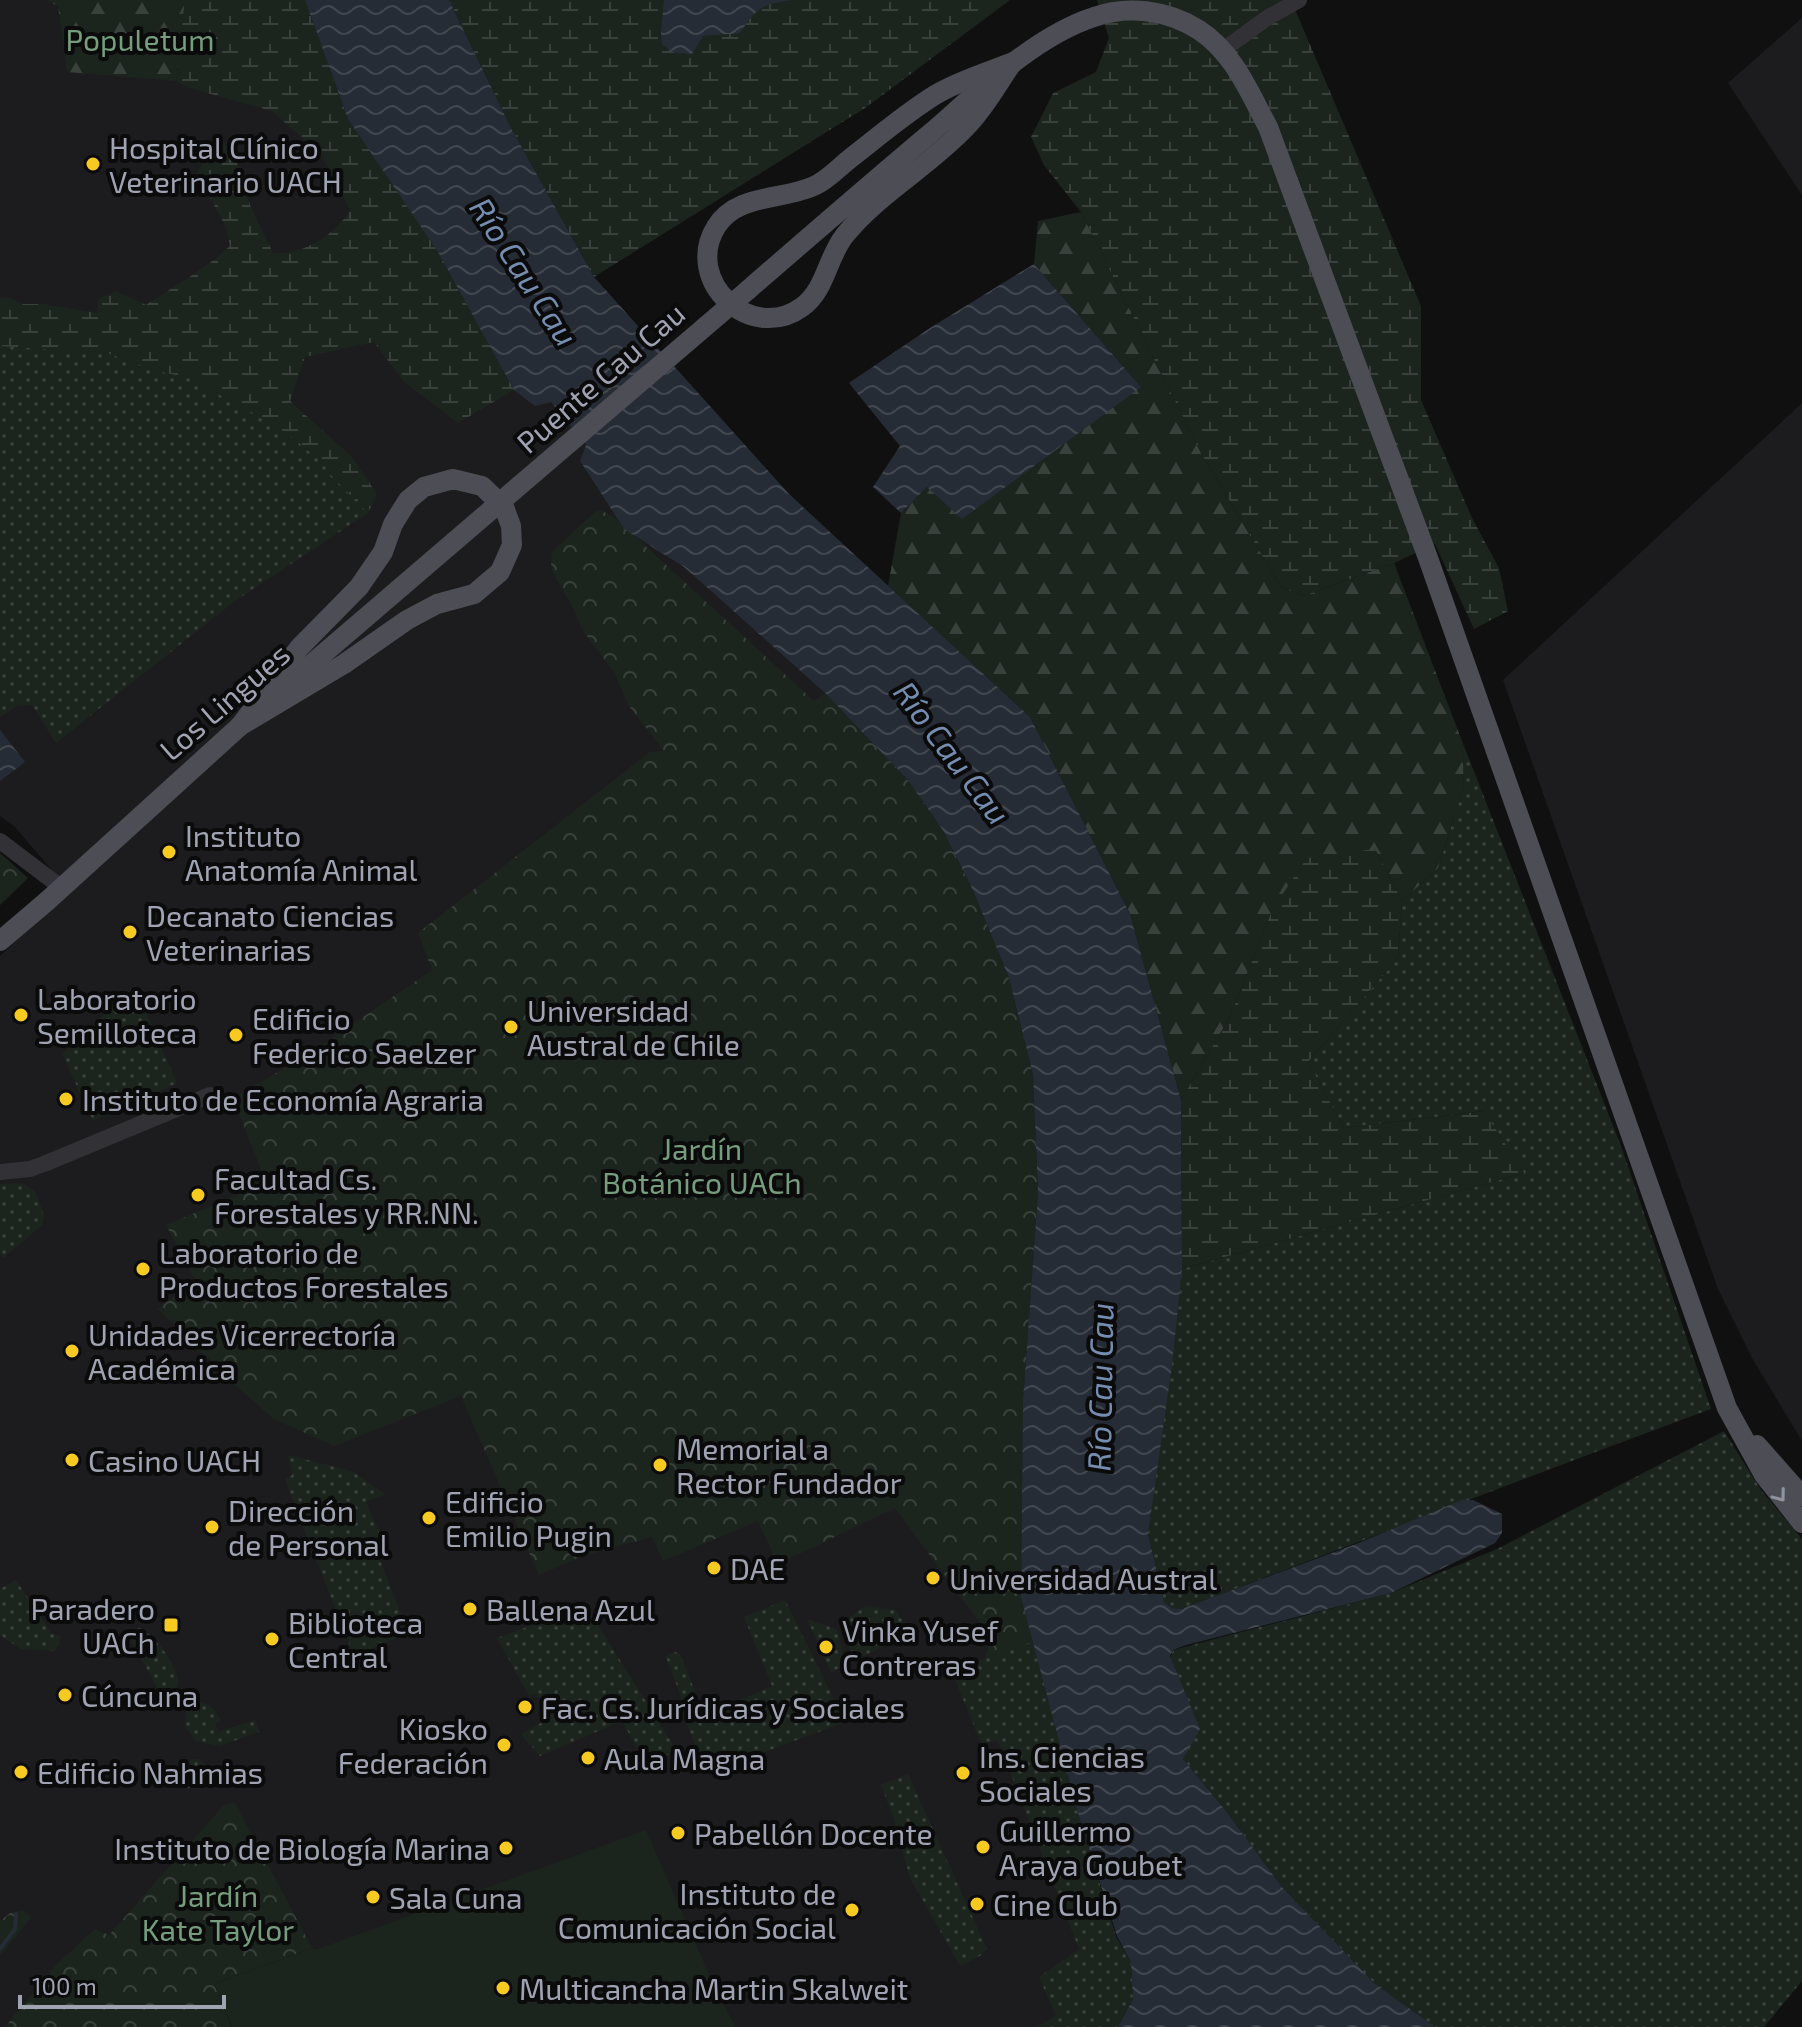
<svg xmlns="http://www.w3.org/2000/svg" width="1802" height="2027" viewBox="0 0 1802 2027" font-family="'Exo 2',sans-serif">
<defs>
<pattern id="grass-dots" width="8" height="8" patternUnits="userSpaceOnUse" patternTransform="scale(2)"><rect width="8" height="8" fill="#1c241e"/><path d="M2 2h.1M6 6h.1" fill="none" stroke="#3a413c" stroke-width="1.8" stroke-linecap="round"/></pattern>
<pattern id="forest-firs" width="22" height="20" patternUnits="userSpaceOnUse" patternTransform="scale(2)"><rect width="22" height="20" fill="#1c241e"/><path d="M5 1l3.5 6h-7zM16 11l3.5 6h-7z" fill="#3a413c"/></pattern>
<pattern id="wetland-marsh" width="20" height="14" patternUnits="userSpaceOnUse" patternTransform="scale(2)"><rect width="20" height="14" fill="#1c241e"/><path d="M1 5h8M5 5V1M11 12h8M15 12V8" fill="none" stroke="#3a413c"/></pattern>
<pattern id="park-crowns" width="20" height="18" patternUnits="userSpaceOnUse" patternTransform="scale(2)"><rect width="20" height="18" fill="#1c241e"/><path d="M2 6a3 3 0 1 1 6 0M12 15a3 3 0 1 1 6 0" fill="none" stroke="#3a413c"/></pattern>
<pattern id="water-waves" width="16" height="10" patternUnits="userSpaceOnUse" patternTransform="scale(2)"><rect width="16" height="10" fill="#262c35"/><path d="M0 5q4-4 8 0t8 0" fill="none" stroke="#424750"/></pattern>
</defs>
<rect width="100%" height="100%" fill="#101011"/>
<!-- built -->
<g fill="#1c1c1e">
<polygon points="0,0 305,0 348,119 551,402 586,445 580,461 624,529 684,567 825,693 907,779 1038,1193 1023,1401 1021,1597 1080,1820 1118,2027 736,2027 716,1991 311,1948 214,1984 232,2027 0,2027 0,956 64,896 50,868 15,827 0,816"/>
<polygon points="1802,18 1802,195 1728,83"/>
<polygon points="1802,403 1802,1441 1752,1358 1718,1289 1503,680"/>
</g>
<!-- grass -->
<g fill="url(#grass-dots)">
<polygon points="0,346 78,351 96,349 154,370 189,378 266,420 296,440 323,463 330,474 368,513 235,601 56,743 32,705 17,706 0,717"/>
<path d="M 1462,741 L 1621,1146 L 1711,1409 C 1534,1474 1358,1543 1181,1609 L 1172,1608 L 1164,1602 L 1148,1534 L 1182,1269 L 1524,1173 L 1483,1111 L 1344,1128 L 1308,1062 L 1398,958 L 1402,901 L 1438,868 L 1464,785 Z"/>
<polygon points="134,986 177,1083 93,1121 62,1054"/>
<polygon points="16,1183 24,1184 36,1192 44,1216 42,1225 3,1258 0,1254 0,1184"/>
<polygon points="1724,1431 1761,1490 1802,1539 1802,1981 1764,2027 1435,2027 1374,1983 1282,1887 1226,1811 1183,1759 1170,1660 1173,1650 1391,1593 1497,1549"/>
<polygon points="288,1455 352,1471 385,1494 366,1502 382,1538 374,1544 408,1633 354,1656 285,1480 292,1475"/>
<polygon points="16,1580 51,1633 61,1636 56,1651 21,1649 0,1635 0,1589"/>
<polygon points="785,1600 845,1722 706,1774 687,1724 772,1686 744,1617"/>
<polygon points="865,1606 896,1610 910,1633 854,1661 841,1624"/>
<polygon points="576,1609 591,1614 677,1751 646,1764 622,1721 540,1756 521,1734 550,1718 537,1694 529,1696 497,1638"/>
<polygon points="807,1619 837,1629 846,1665 831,1672"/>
<path d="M 139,1628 C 153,1631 176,1665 178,1679 C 179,1686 174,1692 171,1697 L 164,1700 L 126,1631 Z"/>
<polygon points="1034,1642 1080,1820 1116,1936 1131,1962 1133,1999 1118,2027 1036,2027 1056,2016 1039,1977 1079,1949 998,1741 981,1743 953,1675 985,1658"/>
<polygon points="675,1652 680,1654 697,1696 695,1703 689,1705 683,1702 666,1657 668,1654"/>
<path d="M 197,1702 C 211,1704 215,1709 221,1721 L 215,1724 L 218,1732 L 255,1720 L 259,1732 L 220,1746 L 195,1741 L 185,1726 L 187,1707 Z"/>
<circle cx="194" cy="1774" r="15"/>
<polygon points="908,1774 987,1949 980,1956 960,1966 910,1878 893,1816 881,1785"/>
</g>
<!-- forest -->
<g fill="url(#forest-firs)">
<polygon points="46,0 185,0 176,81 67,72 58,6"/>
<polygon points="1081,212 1201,453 1281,587 1303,596 1394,563 1462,741 1464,785 1438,868 1402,901 1375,849 1273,908 1230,1017 1181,1100 1130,914 1030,717 888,586 901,513 927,487 1141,387 1034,264 1038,221"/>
</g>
<!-- wetland -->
<g fill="url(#wetland-marsh)">
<path d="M 185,0 L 305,0 L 348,119 L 438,252 L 514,390 L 458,423 L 404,382 L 374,342 L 305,357 L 290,401 L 351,456 L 377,494 L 368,513 L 330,474 L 323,463 L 296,440 L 266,420 L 189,378 L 154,370 L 96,349 L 78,351 L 0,346 L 0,298 L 7,297 L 23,304 L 43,304 L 97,313 L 99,299 L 116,291 L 146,305 C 174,286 206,269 230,246 L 226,227 L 197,174 L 208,152 L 219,141 L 233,150 L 250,205 L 273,253 C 304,255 335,235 350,210 L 322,156 L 272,111 L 189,88 L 176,81 Z"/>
<polygon points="449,0 1010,0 865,108 594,277 510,126"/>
<polygon points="1097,0 1291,0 1421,306 1421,400 1472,518 1499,568 1508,611 1474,629 1435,544 1394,563 1303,596 1281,587 1201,453 1081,212 1044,165 1031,137 1053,93 1096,72 1109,38"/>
<polygon points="1375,849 1402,901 1398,958 1308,1062 1344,1128 1484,1111 1524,1173 1182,1269 1181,1100 1230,1017 1273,908 1307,858"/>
</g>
<!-- park -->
<g fill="url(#park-crowns)">
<polygon points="601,510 616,519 814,701 825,693 907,779 942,829 971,886 1009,978 1033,1075 1038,1193 1023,1401 1021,1597 1034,1642 985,1658 991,1638 895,1508 778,1564 758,1521 663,1561 652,1537 580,1557 539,1575 461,1396 334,1446 274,1419 235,1385 237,1367 222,1371 158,1309 195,1280 166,1225 254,1188 262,1172 233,1098 309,1054 432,970 418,933 650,752 664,751 629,706 614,672 583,631 571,604 556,579 551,567 552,552 596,511"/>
<polygon points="0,853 28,878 0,905"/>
<polygon points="235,1803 312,1948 214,1984 231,2026 229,2027 5,2027 56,1965 95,1929 109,1935 224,1805"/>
<polygon points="23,1910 31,1918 0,1955 0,1921 10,1913"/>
</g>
<!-- garden -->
<polygon fill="#1c241e" points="646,1830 716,1990 736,2027 232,2027 214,1984 312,1948 318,1949"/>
<!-- water -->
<g fill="url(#water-waves)">
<polygon points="305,0 449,0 510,126 594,277 789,494 1030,717 1130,914 1181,1100 1182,1269 1172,1365 1148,1534 1164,1602 1172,1608 1181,1609 1356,1544 1462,1500 1473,1500 1502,1514 1502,1533 1495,1543 1391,1593 1186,1645 1173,1650 1170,1656 1200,1729 1183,1759 1226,1811 1282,1887 1374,1983 1435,2027 1118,2027 1133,1999 1131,1962 1117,1936 1080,1820 1021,1597 1023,1401 1038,1193 1033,1075 1009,978 971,886 942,829 907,779 825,693 684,567 624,529 580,461 586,445 551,402 535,406 514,390 438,252 348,119"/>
<path d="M 664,0 L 792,0 C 761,5 758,6 740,33 L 703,36 L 692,54 L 674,53 L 662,44 L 661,32 Z"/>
<polygon points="1034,264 1141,387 962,519 927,487 901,513 873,487 900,446 849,383 930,328"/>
<polygon points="0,730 25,762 0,781"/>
</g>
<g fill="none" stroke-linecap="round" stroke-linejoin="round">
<!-- stream -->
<polyline stroke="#262c35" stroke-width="4" points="0,1949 15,1929 16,1914"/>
<!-- minor -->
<g stroke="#313136" stroke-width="16">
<polyline points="1223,50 1267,18 1299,0"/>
<polyline points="0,841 62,888"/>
<polyline points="0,1172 30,1169 44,1164 210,1095"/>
</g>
<!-- major -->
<g stroke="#4c4d55" stroke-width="20">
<path d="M 1013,62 C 998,83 985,108 967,126 C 930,166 879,193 845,235 C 827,257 826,290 802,307 C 751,344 683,281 716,227 C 737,193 781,201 814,186 C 828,180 840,166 852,157 C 879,136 906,113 935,95 C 958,81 988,72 1013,62 Z"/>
<path d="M 748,290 C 809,237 870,184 932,132 C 978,92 1035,36 1094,17 C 1128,5 1168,10 1199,30 C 1234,53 1249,92 1268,127 L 1428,558 L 1727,1408 L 1764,1475 L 1802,1523"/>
<polygon points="453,479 482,486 504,507 511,526 512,545 500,572 474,594 437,604 407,620 344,664 240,726 299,648 359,587 383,552 393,524 408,500 424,487"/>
<polyline points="280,691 491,510"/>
<polyline points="0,941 46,902 250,717"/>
<polyline points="1757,1445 1802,1496"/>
</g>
<!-- major-bridge -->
<polyline stroke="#4c4d55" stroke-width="20" points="491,510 748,290"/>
</g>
<!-- one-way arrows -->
<defs><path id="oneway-chevron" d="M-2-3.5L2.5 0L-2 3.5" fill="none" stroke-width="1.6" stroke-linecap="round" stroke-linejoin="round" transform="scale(2)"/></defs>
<use stroke="#8f929f" href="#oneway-chevron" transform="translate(1780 1496) rotate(53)"/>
<!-- markers -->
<g fill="#f7ca22" stroke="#0b0b0c" stroke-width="3">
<circle cx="93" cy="164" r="8"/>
<circle cx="169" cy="852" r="8"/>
<circle cx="130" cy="932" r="8"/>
<circle cx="21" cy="1015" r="8"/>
<circle cx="511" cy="1027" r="8"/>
<circle cx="236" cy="1035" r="8"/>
<circle cx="66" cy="1099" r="8"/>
<circle cx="198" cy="1195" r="8"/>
<circle cx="143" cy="1269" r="8"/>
<circle cx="72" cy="1351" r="8"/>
<circle cx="72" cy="1460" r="8"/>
<circle cx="660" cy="1465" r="8"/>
<circle cx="429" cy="1518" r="8"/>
<circle cx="212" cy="1527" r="8"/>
<circle cx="714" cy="1568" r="8"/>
<circle cx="933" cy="1578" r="8"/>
<circle cx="470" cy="1609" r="8"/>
<rect x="163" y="1617" width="16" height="16" rx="4"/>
<circle cx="272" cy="1639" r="8"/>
<circle cx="826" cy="1647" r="8"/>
<circle cx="65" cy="1695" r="8"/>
<circle cx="525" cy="1707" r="8"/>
<circle cx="504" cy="1745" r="8"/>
<circle cx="588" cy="1758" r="8"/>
<circle cx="21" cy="1772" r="8"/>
<circle cx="963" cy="1773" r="8"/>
<circle cx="678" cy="1833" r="8"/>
<circle cx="983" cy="1847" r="8"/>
<circle cx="506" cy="1848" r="8"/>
<circle cx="373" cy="1897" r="8"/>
<circle cx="977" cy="1904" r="8"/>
<circle cx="852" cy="1910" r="8"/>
<circle cx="503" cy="1988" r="8"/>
</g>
<g text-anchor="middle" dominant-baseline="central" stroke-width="8" stroke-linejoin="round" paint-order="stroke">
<!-- park labels -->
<g font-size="30" fill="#769e7e" stroke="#0b0b0c">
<text x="140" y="39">Populetum</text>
<text x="702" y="1148">Jardín<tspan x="702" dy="34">Botánico UACh</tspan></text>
<text x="218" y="1895">Jardín<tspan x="218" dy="34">Kate Taylor</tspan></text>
</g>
<!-- poi labels -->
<g font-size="30" fill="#a0a3b2" stroke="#0b0b0c" text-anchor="start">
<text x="109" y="147">Hospital Clínico<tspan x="109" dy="34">Veterinario UACH</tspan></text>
<text x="185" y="835">Instituto<tspan x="185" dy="34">Anatomía Animal</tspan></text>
<text x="146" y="915">Decanato Ciencias<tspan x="146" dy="34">Veterinarias</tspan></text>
<text x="37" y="998">Laboratorio<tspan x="37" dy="34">Semilloteca</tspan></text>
<text x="527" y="1010">Universidad<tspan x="527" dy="34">Austral de Chile</tspan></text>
<text x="252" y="1018">Edificio<tspan x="252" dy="34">Federico Saelzer</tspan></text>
<text x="82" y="1099">Instituto de Economía Agraria</text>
<text x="214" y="1178">Facultad Cs.<tspan x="214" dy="34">Forestales y RR.NN.</tspan></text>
<text x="159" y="1252">Laboratorio de<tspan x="159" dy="34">Productos Forestales</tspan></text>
<text x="88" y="1334">Unidades Vicerrectoría<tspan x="88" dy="34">Académica</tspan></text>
<text x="676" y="1448">Memorial a<tspan x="676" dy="34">Rector Fundador</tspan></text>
<text x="88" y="1460">Casino UACH</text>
<text x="445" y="1501">Edificio<tspan x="445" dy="34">Emilio Pugin</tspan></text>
<text x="228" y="1510">Dirección<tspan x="228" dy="34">de Personal</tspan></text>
<text x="730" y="1568">DAE</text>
<text x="949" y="1578">Universidad Austral</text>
<text x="155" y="1608" text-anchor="end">Paradero<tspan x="155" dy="34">UACh</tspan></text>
<text x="486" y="1609">Ballena Azul</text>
<text x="288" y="1622">Biblioteca<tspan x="288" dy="34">Central</tspan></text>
<text x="842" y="1630">Vinka Yusef<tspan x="842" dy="34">Contreras</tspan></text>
<text x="81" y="1695">Cúncuna</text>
<text x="541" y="1707">Fac. Cs. Jurídicas y Sociales</text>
<text x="488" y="1728" text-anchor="end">Kiosko<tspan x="488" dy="34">Federación</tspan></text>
<text x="979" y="1756">Ins. Ciencias<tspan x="979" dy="34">Sociales</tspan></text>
<text x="604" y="1758">Aula Magna</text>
<text x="37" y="1772">Edificio Nahmias</text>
<text x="999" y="1830">Guillermo<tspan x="999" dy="34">Araya Goubet</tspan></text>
<text x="694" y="1833">Pabellón Docente</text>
<text x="490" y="1848" text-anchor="end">Instituto de Biología Marina</text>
<text x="836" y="1893" text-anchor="end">Instituto de<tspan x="836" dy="34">Comunicación Social</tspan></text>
<text x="389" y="1897">Sala Cuna</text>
<text x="993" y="1904">Cine Club</text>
<text x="519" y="1988">Multicancha Martin Skalweit</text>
</g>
<!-- street labels -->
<g font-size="30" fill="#a0a3b2" stroke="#0b0b0c">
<text transform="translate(600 377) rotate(-41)">Puente Cau Cau</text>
<text transform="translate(224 701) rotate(-41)">Los Lingues</text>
</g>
<!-- water labels -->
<g font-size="32" font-style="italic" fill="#758db0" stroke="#0b0b0c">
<text transform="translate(525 271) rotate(57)">Río Cau Cau</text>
<text transform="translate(953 752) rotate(53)">Río Cau Cau</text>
<text transform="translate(1099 1387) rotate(-89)">Río Cau Cau</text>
</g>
</g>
<!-- scale -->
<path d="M20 1995v12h204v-12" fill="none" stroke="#a0a3b2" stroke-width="4"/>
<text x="32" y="1995" font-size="24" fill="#a0a3b2" stroke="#0b0b0c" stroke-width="6" paint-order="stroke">100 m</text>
</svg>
